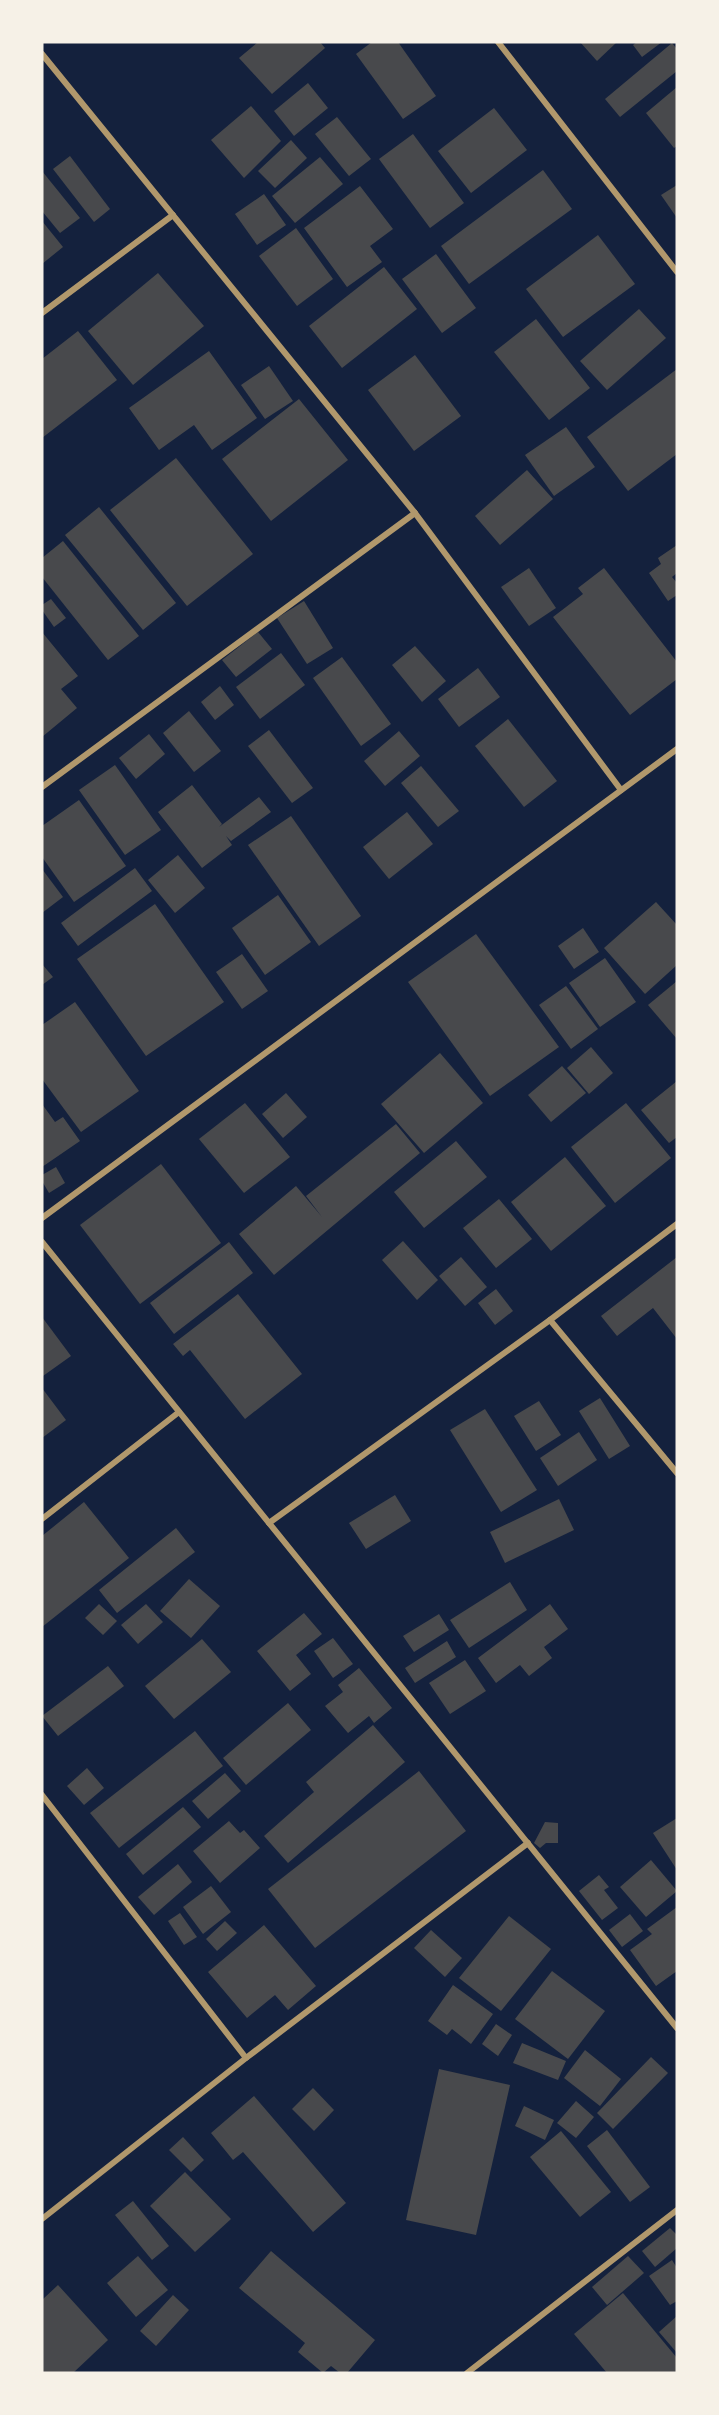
<svg xmlns="http://www.w3.org/2000/svg" width="719" height="2415" viewBox="0 0 719 2415" font-family="'Alegreya Sans',sans-serif">
<rect width="100%" height="100%" fill="#14213d"/>
<!-- building -->
<g fill="#48494c">
<polygon points="258,42 320,42 325,48 272,94 239,58"/>
<polygon points="372,42 398,42 436,96 403,119 356,54"/>
<polygon points="580,42 617,42 597,61"/>
<polygon points="637,42 662,42 642,57 633,45"/>
<polygon points="672,43 677,49 677,71 620,117 605,99"/>
<polygon points="308,83 328,108 294,136 274,111"/>
<polygon points="677,87 677,146 674,148 646,113"/>
<polygon points="251,106 281,141 244,178 211,140"/>
<polygon points="494,108 527,150 471,193 438,151"/>
<polygon points="337,117 371,159 349,176 315,134"/>
<polygon points="413,134 464,203 430,228 379,159"/>
<polygon points="291,140 307,158 275,188 258,171"/>
<polygon points="70,156 110,209 94,222 53,169"/>
<polygon points="320,157 343,184 295,223 272,196"/>
<polygon points="543,170 572,209 469,284 441,246"/>
<polygon points="42,171 80,218 60,233 42,211"/>
<polygon points="677,185 677,218 661,195"/>
<polygon points="360,186 393,229 370,246 382,262 347,287 304,228"/>
<polygon points="264,194 286,225 257,245 235,214"/>
<polygon points="42,221 63,247 42,264"/>
<polygon points="296,228 333,279 297,306 259,256"/>
<polygon points="598,235 635,284 563,337 526,289"/>
<polygon points="436,254 476,308 442,333 402,279"/>
<polygon points="384,267 417,309 342,368 309,326"/>
<polygon points="158,273 204,326 133,385 88,331"/>
<polygon points="639,309 666,338 607,390 580,361"/>
<polygon points="536,319 590,388 549,420 494,352"/>
<polygon points="78,331 117,380 42,438 42,359"/>
<polygon points="209,351 257,418 212,450 194,425 159,450 129,408"/>
<polygon points="415,355 461,416 414,451 368,390"/>
<polygon points="269,366 293,401 265,419 241,385"/>
<polygon points="677,369 677,454 628,491 587,437"/>
<polygon points="299,399 348,460 271,521 222,459"/>
<polygon points="566,427 595,467 554,496 525,455"/>
<polygon points="176,458 253,554 187,606 110,510"/>
<polygon points="527,470 553,499 500,545 475,516"/>
<polygon points="99,507 176,603 143,630 65,535"/>
<polygon points="63,541 139,636 108,660 42,577 42,558"/>
<polygon points="677,545 677,573 672,577 677,583 677,595 668,601 649,573 661,564 658,558"/>
<polygon points="529,568 556,608 529,626 501,587"/>
<polygon points="604,568 677,662 677,679 630,715 553,617 583,594 578,588"/>
<polygon points="51,599 66,618 54,627 42,610 42,605"/>
<polygon points="304,601 333,648 307,664 277,618"/>
<polygon points="42,632 78,676 61,689 77,708 42,737"/>
<polygon points="258,632 272,649 236,677 222,660"/>
<polygon points="415,646 446,681 422,702 392,665"/>
<polygon points="281,653 305,685 260,719 236,687"/>
<polygon points="342,657 391,724 361,746 313,678"/>
<polygon points="478,668 500,697 459,727 438,699"/>
<polygon points="220,686 234,705 215,720 201,702"/>
<polygon points="189,711 221,751 194,772 163,733"/>
<polygon points="508,719 557,781 524,807 475,746"/>
<polygon points="269,730 313,788 292,803 248,746"/>
<polygon points="399,731 420,756 385,786 364,761"/>
<polygon points="149,734 165,754 136,779 119,758"/>
<polygon points="115,765 161,830 125,855 79,790"/>
<polygon points="421,766 459,811 438,827 401,783"/>
<polygon points="192,785 222,824 219,827 259,797 271,812 231,841 226,836 232,845 202,868 158,812"/>
<polygon points="79,800 126,866 74,902 42,857 42,826"/>
<polygon points="407,812 433,844 389,879 363,847"/>
<polygon points="291,816 361,916 319,946 248,845"/>
<polygon points="178,855 205,888 175,913 148,880"/>
<polygon points="135,868 152,891 78,946 61,923"/>
<polygon points="42,869 63,897 42,913"/>
<polygon points="278,895 311,942 265,975 232,928"/>
<polygon points="656,902 677,925 677,965 645,994 604,948"/>
<polygon points="155,904 224,1002 146,1056 77,959"/>
<polygon points="583,928 599,952 574,969 558,946"/>
<polygon points="476,934 559,1047 490,1096 408,982"/>
<polygon points="242,954 268,991 242,1009 216,972"/>
<polygon points="605,958 636,1002 600,1027 569,983"/>
<polygon points="42,964 53,977 42,985"/>
<polygon points="677,981 677,1039 648,1005"/>
<polygon points="566,986 598,1029 571,1049 539,1005"/>
<polygon points="75,1002 139,1091 81,1132 42,1079 42,1025"/>
<polygon points="591,1047 613,1073 589,1094 567,1068"/>
<polygon points="440,1053 483,1103 424,1153 381,1104"/>
<polygon points="562,1066 586,1093 551,1122 528,1095"/>
<polygon points="677,1081 677,1137 669,1143 641,1110"/>
<polygon points="286,1093 307,1117 283,1138 262,1114"/>
<polygon points="245,1103 290,1157 244,1193 199,1139"/>
<polygon points="626,1103 671,1158 615,1203 571,1147"/>
<polygon points="42,1104 55,1122 63,1117 80,1141 42,1167"/>
<polygon points="396,1124 420,1153 274,1275 239,1234 296,1186 322,1217 306,1196"/>
<polygon points="456,1141 487,1177 424,1228 394,1192"/>
<polygon points="565,1157 606,1206 551,1251 511,1202"/>
<polygon points="161,1164 221,1243 140,1304 80,1225"/>
<polygon points="56,1167 65,1183 49,1193 42,1181 42,1175"/>
<polygon points="499,1199 532,1239 496,1268 463,1228"/>
<polygon points="403,1241 438,1280 417,1300 382,1260"/>
<polygon points="229,1242 253,1273 174,1334 150,1303"/>
<polygon points="461,1257 487,1287 465,1306 439,1276"/>
<polygon points="677,1257 677,1339 653,1308 617,1336 601,1316"/>
<polygon points="496,1289 513,1311 495,1325 478,1303"/>
<polygon points="238,1294 302,1374 245,1419 190,1350 183,1356 173,1344"/>
<polygon points="42,1317 71,1356 43,1376 42,1375"/>
<polygon points="42,1388 66,1420 42,1438"/>
<polygon points="600,1398 630,1446 609,1459 579,1411"/>
<polygon points="539,1401 561,1435 536,1451 514,1416"/>
<polygon points="485,1409 537,1490 501,1512 450,1430"/>
<polygon points="579,1432 597,1460 558,1486 540,1458"/>
<polygon points="395,1495 411,1521 366,1549 349,1523"/>
<polygon points="559,1499 574,1530 505,1563 490,1532"/>
<polygon points="84,1502 129,1558 42,1627 42,1536"/>
<polygon points="176,1528 195,1552 117,1613 99,1590"/>
<polygon points="189,1579 220,1606 191,1638 160,1611"/>
<polygon points="510,1582 527,1610 469,1648 450,1620"/>
<polygon points="99,1604 117,1621 103,1635 85,1618"/>
<polygon points="146,1604 163,1622 138,1644 121,1625"/>
<polygon points="550,1604 568,1629 544,1647 552,1658 529,1676 520,1665 496,1683 478,1658"/>
<polygon points="304,1613 322,1634 296,1655 311,1674 290,1691 257,1651"/>
<polygon points="439,1614 449,1630 414,1652 403,1636"/>
<polygon points="333,1638 353,1664 333,1678 314,1651"/>
<polygon points="202,1639 231,1672 174,1719 145,1686"/>
<polygon points="447,1641 456,1657 415,1683 405,1668"/>
<polygon points="465,1660 486,1691 450,1714 429,1683"/>
<polygon points="108,1666 124,1686 58,1736 42,1716"/>
<polygon points="359,1668 392,1708 374,1723 369,1716 348,1733 325,1706 343,1692 338,1685"/>
<polygon points="288,1703 311,1730 246,1785 223,1758"/>
<polygon points="373,1725 405,1762 288,1863 264,1836 314,1792 306,1782"/>
<polygon points="195,1731 223,1766 119,1848 90,1813"/>
<polygon points="87,1768 104,1788 84,1805 67,1786"/>
<polygon points="419,1771 466,1831 315,1948 268,1889"/>
<polygon points="225,1773 241,1791 208,1819 192,1801"/>
<polygon points="183,1807 201,1827 143,1875 126,1854"/>
<polygon points="677,1818 677,1870 653,1833"/>
<polygon points="229,1821 240,1833 244,1830 260,1848 220,1883 193,1851"/>
<polygon points="545,1822 558,1823 558,1843 546,1843 540,1848 534,1843"/>
<polygon points="651,1860 677,1891 646,1917 620,1887"/>
<polygon points="178,1864 192,1882 154,1915 138,1897"/>
<polygon points="599,1875 609,1887 604,1890 618,1908 602,1920 579,1891"/>
<polygon points="211,1886 231,1912 203,1934 183,1907"/>
<polygon points="677,1907 677,1971 656,1986 630,1950 652,1934 647,1929"/>
<polygon points="180,1913 197,1937 184,1945 168,1921"/>
<polygon points="630,1914 643,1931 622,1947 609,1930"/>
<polygon points="509,1916 551,1949 501,2011 459,1978"/>
<polygon points="225,1921 237,1933 217,1951 206,1939"/>
<polygon points="264,1925 316,1986 288,2010 275,1995 247,2018 208,1972"/>
<polygon points="431,1930 462,1958 445,1977 414,1948"/>
<polygon points="552,1971 605,2011 568,2059 515,2019"/>
<polygon points="453,1985 493,2014 471,2044 452,2029 447,2035 428,2021"/>
<polygon points="496,2024 512,2035 498,2056 482,2044"/>
<polygon points="522,2043 566,2061 558,2080 513,2063"/>
<polygon points="585,2050 621,2079 600,2106 564,2078"/>
<polygon points="651,2057 668,2073 613,2129 597,2113"/>
<polygon points="439,2069 510,2085 476,2235 406,2220"/>
<polygon points="313,2088 334,2110 314,2131 292,2109"/>
<polygon points="254,2096 346,2203 313,2232 243,2152 233,2160 211,2133"/>
<polygon points="576,2101 594,2117 576,2138 557,2123"/>
<polygon points="524,2106 554,2120 545,2140 515,2126"/>
<polygon points="607,2130 650,2187 630,2202 587,2146"/>
<polygon points="561,2131 611,2192 580,2217 530,2157"/>
<polygon points="183,2137 204,2160 191,2172 169,2150"/>
<polygon points="185,2172 231,2219 195,2252 150,2206"/>
<polygon points="133,2201 169,2246 152,2260 115,2215"/>
<polygon points="670,2228 677,2235 677,2248 655,2267 642,2251"/>
<polygon points="271,2251 375,2340 347,2373 340,2373 331,2366 323,2373 298,2352 305,2343 239,2288"/>
<polygon points="138,2256 168,2290 136,2317 107,2283"/>
<polygon points="628,2256 644,2273 607,2305 592,2287"/>
<polygon points="672,2260 677,2268 677,2301 670,2305 649,2276"/>
<polygon points="58,2285 108,2340 73,2373 42,2373 42,2300"/>
<polygon points="623,2293 677,2358 677,2373 607,2373 574,2334"/>
<polygon points="173,2295 189,2310 156,2346 140,2331"/>
<polygon points="677,2316 677,2353 659,2332"/>
</g>
<g fill="none" stroke-linecap="round" stroke-linejoin="round">
<!-- minor -->
<g stroke="#b1986c" stroke-width="6">
<polyline points="498,42 677,272"/>
<polyline points="42,54 415,513 621,790"/>
<polyline points="42,313 173,215"/>
<polyline points="42,787 415,513"/>
<polyline points="42,1218 677,749"/>
<polyline points="42,1242 677,2028"/>
<polyline points="550,1320 677,1473"/>
<polyline points="42,1519 179,1412"/>
<polyline points="269,1523 550,1320 677,1224"/>
<polyline points="42,1795 246,2058"/>
<polyline points="42,2219 246,2058 528,1843"/>
<polyline points="467,2373 677,2210"/>
</g>
</g>
<!-- border -->
<rect width="719" height="2415" fill="none" stroke="#f6f1e7" stroke-width="87"/>
</svg>
